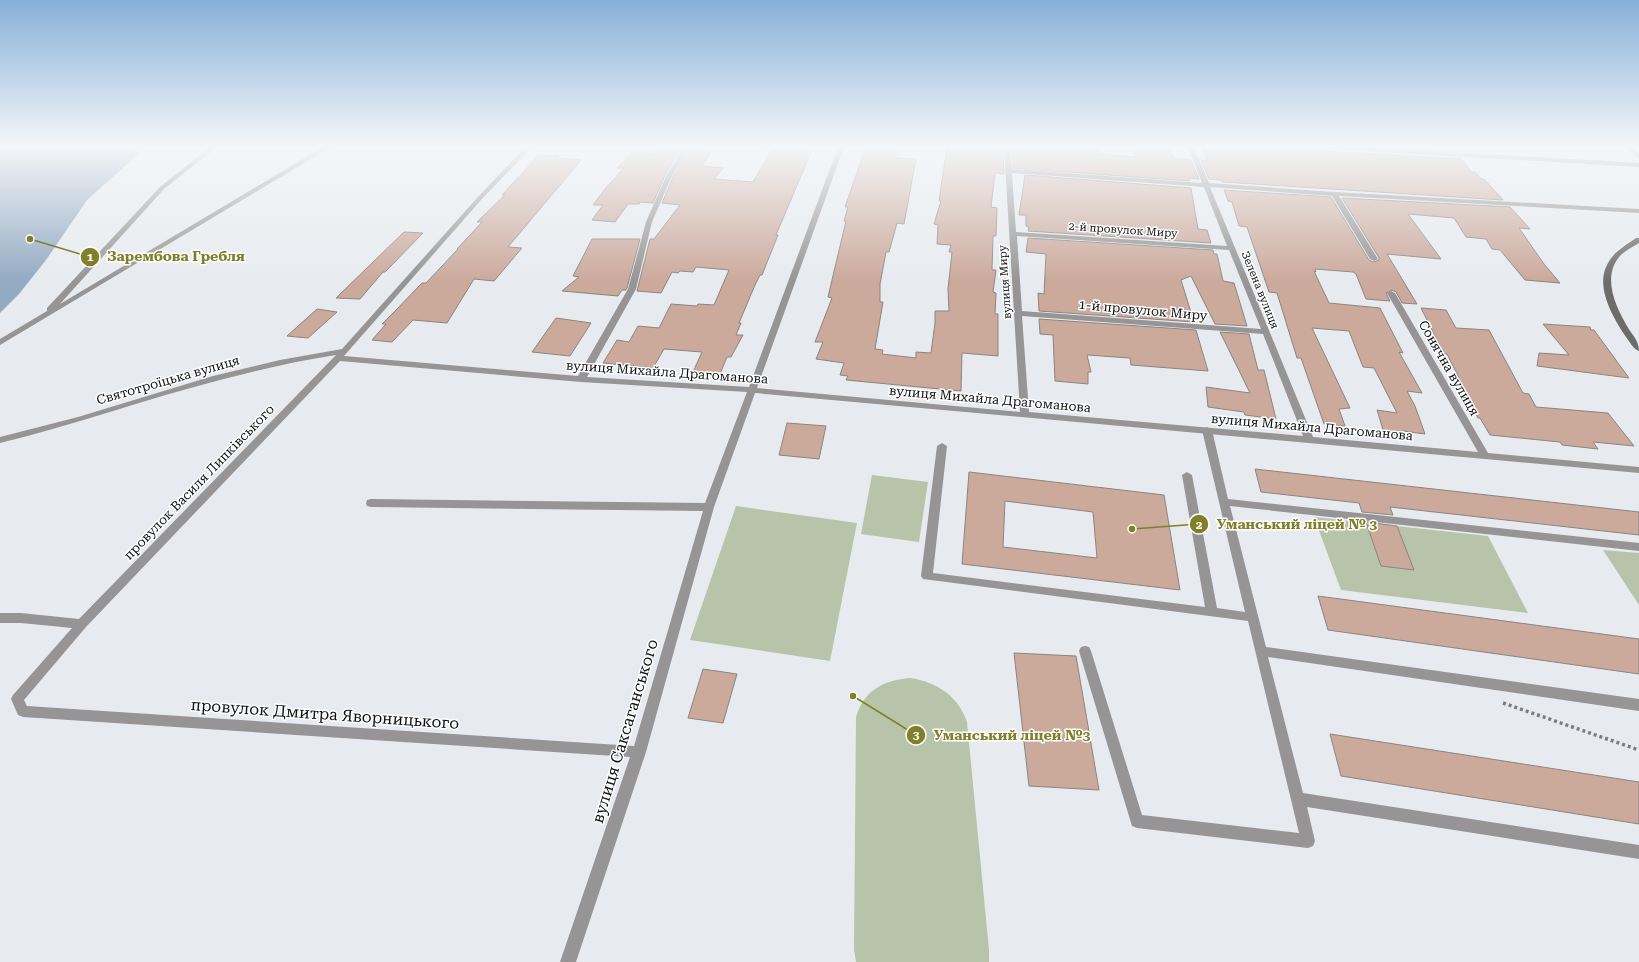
<svg xmlns="http://www.w3.org/2000/svg" width="1639" height="962" viewBox="0 0 1639 962" font-family="'Roboto Serif',serif">
<rect width="100%" height="100%" fill="#e7ebef"/>
<!-- green -->
<g fill="#b7c4a9">
<polygon points="872,475 928,482 919,542 861,534"/>
<polygon points="736,506 857,523 830,661 690,640"/>
<polygon points="1314,517 1488,536 1528,613 1341,590"/>
<polygon points="1603,550 1639,553 1639,605"/>
<path d="M 910,678 C 937,682 958,696 967,722 L 989,950 L 989,962 L 856,962 L 854,950 L 856,717 C 864,690 884,680 910,678 Z"/>
</g>
<!-- water -->
<polygon fill="#93aac3" points="0,147 146,147 87,200 46,260 19,294 0,313"/>
<!-- building -->
<g fill="#cba99b" stroke="#8a8583" fill-rule="evenodd">
<polygon points="659,147 681,148 665,175 653,203 640,202 639,204 628,204 615,222 592,220 603,205 593,205 605,189 624,168 617,168 633,152 654,154"/>
<polygon points="866,147 898,147 895,158 916,159 904,224 897,223 889,252 886,252 880,284 880,302 883,302 875,349 883,350 882,354 916,358 916,352 931,353 935,323 935,311 949,311 948,289 952,252 949,252 951,245 937,244 938,225 934,224 941,201 939,201 947,147 969,149 969,147 1003,148 1004,174 995,173 991,207 997,208 996,236 993,236 992,270 996,270 993,292 996,293 995,314 998,314 998,356 962,353 961,391 846,380 848,376 840,375 844,363 816,359 823,342 815,342 832,298 828,297 846,221 844,221 848,207 845,207"/>
<polygon points="1038,147 1099,147 1100,154 1136,157 1135,149 1152,150 1151,147 1170,147 1173,158 1191,160 1199,179 1189,178 1189,181 1013,168 1012,148 1038,150"/>
<polygon points="1202,147 1254,147 1461,159 1472,172 1475,172 1481,179 1484,179 1503,200 1222,182 1221,180 1209,179 1201,160 1207,161"/>
<polygon points="690,149 711,153 701,166 723,168 714,179 753,182 772,149 811,152 776,235 778,235 762,275 760,275 755,285 739,323 741,323 736,335 743,335 731,357 727,357 720,374 693,372 702,352 664,349 653,368 603,363 617,340 629,342 638,326 659,328 671,304 697,306 698,304 714,305 729,270 696,267 693,272 680,271 678,273 672,272 661,293 637,291 650,239 654,239 680,205 662,203 673,177"/>
<polygon points="539,155 559,156 557,158 581,160 508,247 522,248 494,281 474,279 447,323 413,320 392,342 372,340 386,324 382,324 396,310 422,283 426,283 458,249 457,249 482,222 477,222 505,195 502,195"/>
<polygon points="1025,175 1191,188 1198,229 1207,230 1211,243 1028,231 1029,227 1026,226 1026,215 1019,215"/>
<polygon points="1224,190 1331,197 1369,260 1373,262 1379,260 1379,258 1342,198 1510,207 1530,229 1519,228 1544,264 1560,283 1525,280 1500,250 1492,249 1486,239 1466,237 1454,218 1408,214 1441,259 1387,254 1417,304 1402,303 1396,292 1392,290 1386,293 1390,301 1366,299 1356,274 1353,272 1315,269 1316,272 1314,271 1329,303 1380,308 1403,353 1399,352 1422,393 1407,391 1415,406 1425,434 1403,431 1405,436 1384,433 1377,410 1397,413 1374,368 1363,367 1349,331 1312,328 1350,408 1339,409 1345,426 1324,424 1301,358 1297,358 1277,293 1269,292 1247,227 1239,226 1232,202 1228,201"/>
<polygon points="404,232 423,233 385,272 383,272 360,299 336,298"/>
<polygon points="1028,238 1213,250 1214,254 1217,254 1223,281 1234,283 1247,326 1215,324 1191,276 1181,280 1194,322 1039,311 1038,293 1044,294 1046,254 1026,252"/>
<polygon points="592,239 640,239 627,288 626,290 622,290 618,296 562,291 579,277 573,276"/>
<polygon points="1421,308 1446,310 1456,328 1489,330 1523,393 1529,394 1536,407 1608,413 1634,446 1593,442 1598,449 1562,445 1560,442 1490,435 1480,418 1478,418 1462,386 1463,386 1447,354 1444,354"/>
<polygon points="317,309 337,312 308,338 287,336"/>
<polygon points="556,318 591,323 570,356 532,352"/>
<polygon points="1039,319 1196,330 1208,371 1131,365 1130,358 1087,355 1091,372 1088,372 1088,384 1055,381 1053,335 1040,334"/>
<polygon points="1543,324 1590,327 1591,330 1594,330 1629,378 1537,366 1539,353 1569,355"/>
<polygon points="1220,332 1249,334 1258,370 1264,370 1276,419 1245,415 1244,412 1208,407 1206,387 1250,393"/>
<polygon points="787,423 826,426 819,459 779,455"/>
<polygon points="1255,469 1639,512 1639,535 1390,507 1393,515 1362,512 1359,503 1261,492"/>
<path d="M 969,472 L 1164,495 L 1180,590 L 962,564 ZM 1005,501 L 1093,512 L 1097,558 L 1003,547 Z"/>
<polygon points="1366,522 1397,526 1414,570 1381,566"/>
<polygon points="1318,596 1639,639 1639,674 1328,630"/>
<polygon points="1014,653 1076,656 1099,790 1029,786"/>
<polygon points="703,669 737,674 723,723 688,718"/>
<polygon points="1330,734 1639,782 1639,824 1341,776"/>
</g>
<g fill="none" stroke-linecap="round" stroke-linejoin="round">
<!-- path -->
<polyline stroke="#7b7e81" stroke-width="3.5" stroke-dasharray="3 3" stroke-linecap="butt" points="1503,703 1639,750"/>
<!-- lane -->
<polygon fill="#969494" fill-rule="evenodd" points="1207,427 1212,430 1228,499 1639,543 1639,551 1230,506 1266,647 1639,699 1639,711 1268,657 1303,793 1639,845 1639,859 1307,807 1315,841 1313,846 1308,848 1137,828 1132,826 1079,651 1081,647 1085,646 1089,647 1091,651 1142,815 1299,833 1248,621 923,579 921,576 937,446 942,443 947,446 933,573 1205,607 1182,475 1187,472 1192,475 1217,608 1245,612 1202,430"/>
<!-- street -->
<g fill="#969494" fill-rule="evenodd">
<polygon points="210,147 217,147 164,189 60,304 323,147 331,147 0,345 0,339 47,311 47,308 160,187"/>
<path d="M 525,147 L 532,147 L 481,200 L 344,356 L 578,376 L 628,289 L 646,222 L 666,176 L 684,147 L 690,147 L 672,176 L 652,222 L 636,289 L 587,377 L 749,387 L 838,147 L 844,147 L 757,388 L 1020,412 L 1004,147 L 1010,147 L 1012,169 L 1202,183 L 1188,147 L 1194,147 L 1209,183 L 1334,192 L 1639,209 L 1639,213 L 1339,196 L 1378,259 L 1374,261 L 1370,259 L 1332,196 L 1210,187 L 1313,437 L 1478,452 L 1387,293 L 1391,291 L 1395,293 L 1488,453 L 1639,467 L 1639,473 L 755,393 L 714,507 L 646,752 L 576,962 L 560,962 L 630,757 L 23,717 L 18,715 L 11,699 L 13,695 L 72,628 L 21,623 L 0,623 L 0,613 L 21,613 L 79,619 L 336,355 C 297,361 258,370 220,380 C 146,399 74,425 0,443 L 0,437 L 78,417 L 213,376 L 280,360 L 342,349 L 477,198 ZM 1012,173 L 1204,187 L 1227,246 L 1016,232 ZM 1017,236 L 1229,250 L 1261,329 L 1022,311 ZM 1022,316 L 1263,334 L 1303,436 L 1029,412 ZM 340,361 L 581,382 L 747,392 L 705,503 L 371,499 L 367,500 L 366,503 L 367,506 L 371,507 L 703,511 L 634,746 L 27,706 L 24,700 L 86,627 Z"/>
<polygon points="1328,147 1365,147 1639,163 1639,167 1331,149"/>
<polygon points="1624,147 1631,147 1639,153 1639,158"/>
</g>
<!-- secondary -->
<path fill="#6e6b6b" fill-rule="evenodd" d="M 1636,238 L 1639,238 L 1639,243 C 1633,247 1624,251 1619,257 C 1602,278 1616,307 1627,326 C 1632,335 1639,340 1639,351 C 1633,349 1630,342 1626,337 C 1614,319 1595,288 1607,265 C 1613,252 1625,246 1636,238 Z"/>
</g>
<!-- sky -->
<linearGradient id="sky" x2="0" y2="1"><stop stop-color="#86b0d9"/><stop offset="0.52" stop-color="#f4f6f8"/><stop offset="1" stop-color="#f4f6f8" stop-opacity="0"/></linearGradient>
<rect width="1639" height="282" fill="url(#sky)"/>
<g text-anchor="middle" dominant-baseline="central" stroke-width="3" stroke-linejoin="round" paint-order="stroke">
<!-- far-street labels -->
<g font-size="11" fill="#0e1011" stroke="#fff">
<text transform="translate(1123 230) rotate(4)">2-й провулок Миру</text>
<text transform="translate(1005 282) rotate(-94)">вулиця Миру</text>
<text transform="translate(1260 290) rotate(68)">Зелена вулиця</text>
</g>
<!-- street labels -->
<g font-size="13" fill="#0e1011" stroke="#fff">
<text transform="translate(1143 310) rotate(5)">1-й провулок Миру</text>
<text transform="translate(1449 368) rotate(60)">Сонячна вулиця</text>
<text transform="translate(667 372) rotate(4)">вулиця Михайла Драгоманова</text>
<text transform="translate(168 380) rotate(-16)">Святотроїцька вулиця</text>
<text transform="translate(990 399) rotate(5)">вулиця Михайла Драгоманова</text>
<text transform="translate(1312 427) rotate(5)">вулиця Михайла Драгоманова</text>
<text transform="translate(199 482) rotate(-46)">провулок Василя Липківського</text>
</g>
<!-- near-street labels -->
<g font-size="16" fill="#0e1011" stroke="#fff">
<text transform="translate(325 714) rotate(4)">провулок Дмитра Яворницького</text>
<text transform="translate(625 731) rotate(-73)">вулиця Саксаганського</text>
</g>
</g>
<!-- callouts -->
<path fill="none" stroke="#7f8029" stroke-width="1.5" d="M30 239L90 257M1132 529L1199 524M853 696L916 735"/>
<g fill="#7f8029" stroke="#fff" stroke-width="1.5">
<circle cx="30" cy="239" r="4"/>
<circle cx="1132" cy="529" r="4"/>
<circle cx="853" cy="696" r="4"/>
<circle cx="90" cy="257" r="10"/>
<circle cx="1199" cy="524" r="10"/>
<circle cx="916" cy="735" r="10"/>
</g>
<g font-size="12" text-anchor="middle" font-weight="bold" fill="#fff">
<text x="90" y="261">1</text>
<text x="1199" y="529">2</text>
<text x="916" y="739">3</text>
</g>
<g font-size="14" text-anchor="middle" font-weight="bold" fill="#7f8029" stroke="#fff" stroke-width="3" stroke-linejoin="round" paint-order="stroke">
<text x="176" y="261">Зарембова Гребля</text>
<text x="1297" y="529">Уманський ліцей № 3</text>
<text x="1012" y="740">Уманський ліцей №3</text>
</g>
</svg>
